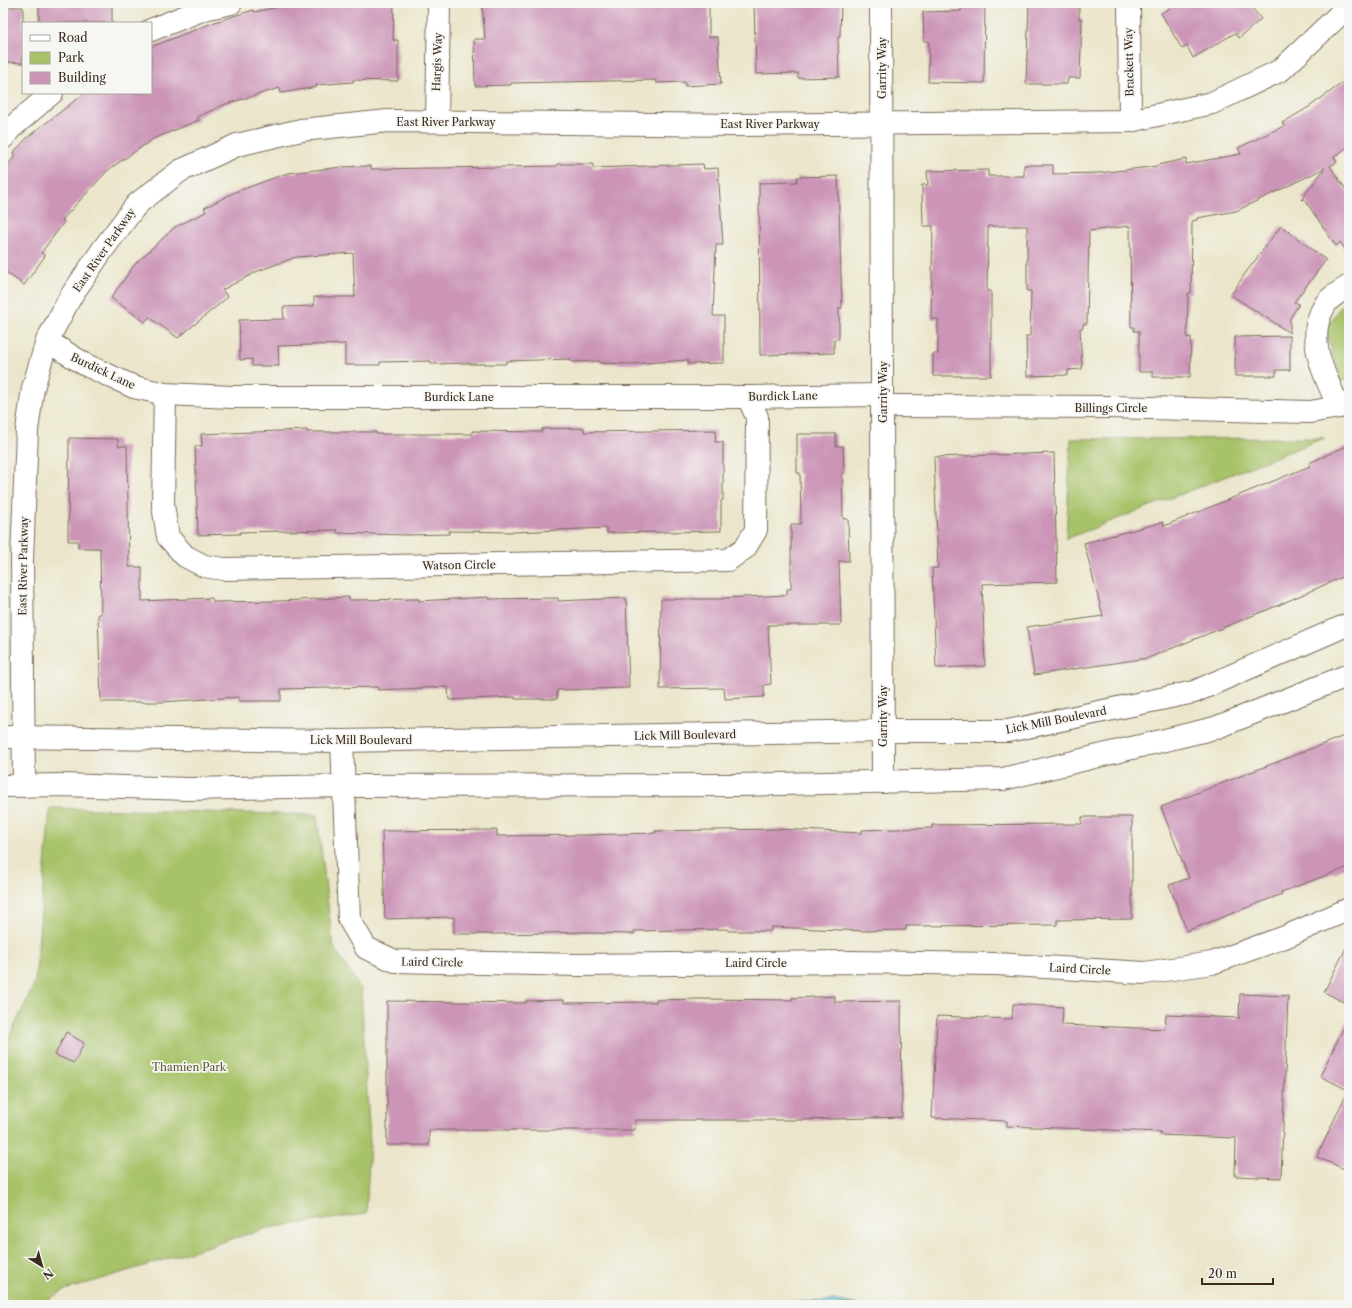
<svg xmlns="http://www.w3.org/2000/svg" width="1352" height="1308" viewBox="0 0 1352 1308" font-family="'Libre Caslon Text',serif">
<rect width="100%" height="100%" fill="#f6f6f2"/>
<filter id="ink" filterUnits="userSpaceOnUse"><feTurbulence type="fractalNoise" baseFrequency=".025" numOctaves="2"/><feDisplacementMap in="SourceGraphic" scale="8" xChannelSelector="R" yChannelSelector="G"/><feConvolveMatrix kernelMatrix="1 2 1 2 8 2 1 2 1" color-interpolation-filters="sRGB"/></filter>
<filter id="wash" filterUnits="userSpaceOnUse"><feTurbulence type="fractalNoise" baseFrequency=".012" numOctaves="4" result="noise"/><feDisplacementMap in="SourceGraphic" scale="16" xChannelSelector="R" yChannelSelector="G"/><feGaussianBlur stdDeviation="0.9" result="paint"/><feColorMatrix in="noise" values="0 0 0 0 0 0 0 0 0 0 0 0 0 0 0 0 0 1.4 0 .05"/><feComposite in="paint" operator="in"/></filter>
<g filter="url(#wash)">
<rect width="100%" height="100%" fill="#ebe6cb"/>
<!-- green -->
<g fill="#a7c268" stroke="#717643">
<polygon points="1349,300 1349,378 1340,382 1326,329 1340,307"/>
<polygon points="1324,438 1066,539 1071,439"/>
<polygon points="50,808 317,815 333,946 361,989 370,1143 366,1214 268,1228 65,1290 38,1305 3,1305 3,1051 35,982"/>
</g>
<!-- water -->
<polygon fill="#45b3c1" stroke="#406e70" points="840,1301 858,1305 651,1305 659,1304"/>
<g id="blocks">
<!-- building -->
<g fill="#cc95b8">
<rect x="39" y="3" width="73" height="20"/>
<polygon points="298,3 394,3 393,40 398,40 398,81 353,80 353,82 316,85 317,87 281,93 280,88 226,104 197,117 199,120 153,139 108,170 62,220 64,222 41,253 45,256 24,285 3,270 3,171 15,156 13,153 29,136 85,93 151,93 151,47 215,22 253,10 254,12"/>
<polygon points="482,3 709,3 709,37 718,37 721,84 685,86 685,82 656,83 656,80 511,83 511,85 475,86 474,39 485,39"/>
<polygon points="754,3 841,3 840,37 838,37 839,77 798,78 798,73 756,74"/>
<polygon points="961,3 985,3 984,83 928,82 929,41 924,41 923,12 961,11"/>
<polygon points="1029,3 1079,5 1079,19 1082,19 1080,78 1068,78 1067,84 1026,84"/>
<polygon points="1179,3 1248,3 1261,19 1239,38 1235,33 1193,58 1187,46 1182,49 1161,13"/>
<polygon points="3,7 23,7 23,63 3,62"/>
<polygon points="1349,78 1349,146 1334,157 1337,162 1330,166 1349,194 1349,255 1340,242 1336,246 1304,199 1301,200 1325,168 1236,211 1197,218 1197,220 1192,221 1191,293 1188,293 1187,338 1191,337 1190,377 1153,377 1153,372 1139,372 1139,331 1134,331 1134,327 1131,327 1130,226 1089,231 1087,324 1083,324 1083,328 1080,328 1082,369 1068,370 1068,375 1027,376 1026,336 1030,336 1031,291 1027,291 1027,226 988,226 987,291 991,291 991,376 933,376 933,354 938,354 938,319 931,319 933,226 923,226 922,185 928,185 927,171 988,170 988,176 1024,176 1024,165 1053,165 1053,174 1099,173 1158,166 1157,165 1186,159 1186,164 1241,154 1238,148 1284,126 1282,123 1309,107"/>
<polygon points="557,164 593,164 593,168 703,164 704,169 718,168 723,245 716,245 713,316 724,316 724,363 688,364 688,360 632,364 600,363 600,361 571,362 571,359 506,361 506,364 470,364 470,363 431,364 431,361 380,362 380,365 345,365 345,344 278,346 279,366 252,366 252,359 240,360 239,320 284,319 283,307 314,306 314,297 355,297 353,253 296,257 258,271 222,290 228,297 178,338 149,317 145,322 111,298 135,264 175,227 206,212 204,208 235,192 288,173 343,167 371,166 371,169 502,167 557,166"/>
<polygon points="838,176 842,308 839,308 839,339 834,339 834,353 760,355 759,183 797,182 797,177"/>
<polygon points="1281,226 1326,260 1294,302 1299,304 1290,318 1290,333 1231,295 1244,275"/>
<polygon points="1290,336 1290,370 1276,370 1276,376 1235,376 1235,337"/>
<polygon points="584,428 584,432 716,430 715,442 723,442 723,500 721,501 721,531 607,533 607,528 514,532 449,531 449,534 407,535 337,533 337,530 240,532 240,534 198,535 195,446 202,446 201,434 307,430 307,432 376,432 376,434 472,434 472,431 542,432 542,429"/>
<polygon points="797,434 836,434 836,446 843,446 844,473 842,473 843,519 848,519 849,561 839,561 841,625 768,625 771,684 764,685 764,697 725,699 724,688 660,689 661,599 723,599 723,598 787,595 787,589 791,589 791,524 801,524 800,473 797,473"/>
<polygon points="69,438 118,439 118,446 127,446 129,567 142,567 142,601 212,598 213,602 282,601 349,597 349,600 419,599 419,601 488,597 489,599 558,598 558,601 626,598 629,688 557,690 557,699 515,699 515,697 449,700 448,687 378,690 378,687 281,689 281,701 239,701 239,697 161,702 101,702 98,614 101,614 100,548 78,548 78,541 68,541"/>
<polygon points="1349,445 1349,574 1279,605 1148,658 1034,675 1027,627 1103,616 1084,543 1163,522 1164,526 1310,466 1309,463"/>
<polygon points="1054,453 1057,582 982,584 985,666 936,668 932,568 938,568 934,457"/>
<polygon points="1349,734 1349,867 1281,892 1282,894 1187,931 1169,885 1189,878 1161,807"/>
<polygon points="1082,817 1132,817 1132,919 1057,920 1057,925 906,926 906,930 864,931 771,927 771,931 728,931 728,929 634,931 634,934 589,933 589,932 497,934 454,934 454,917 385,919 382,831 497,830 497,836 589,835 655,833 655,831 777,829 862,833 862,830 932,828 932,825 1082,824"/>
<polygon points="1349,942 1349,1005 1324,992"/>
<polygon points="1240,994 1288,996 1281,1178 1235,1176 1236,1138 1160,1135 1161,1132 1007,1126 1007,1121 932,1118 937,1016 1012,1019 1013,1004 1063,1007 1062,1025 1165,1029 1166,1015 1239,1018"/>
<polygon points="835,996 835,1002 901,1001 902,1117 802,1120 635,1120 635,1130 429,1130 429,1145 387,1145 387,1001 526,1003 526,1001 564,1000 564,1003 656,1002 656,1000 699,999 792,1000 792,998"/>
<polygon points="1349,1017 1349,1171 1317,1157 1348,1090 1320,1076"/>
<polygon points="66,1032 84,1043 74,1063 55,1055"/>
</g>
</g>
</g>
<g filter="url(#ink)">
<use href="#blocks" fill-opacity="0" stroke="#796c5b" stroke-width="1"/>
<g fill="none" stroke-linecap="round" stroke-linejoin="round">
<defs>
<g id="minor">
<polyline points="881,3 883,782"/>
<polyline points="1129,3 1130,121"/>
<polyline points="151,30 204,9 231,3"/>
<polyline points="437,121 439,3"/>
<polyline points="3,138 10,129 52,93"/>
<polyline points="47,341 86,365 134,387 165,394 232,397 748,397 882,395"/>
<polyline points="165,394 163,505 168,537 185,556 204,566 224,569 728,560 745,548 756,530 757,417 748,397"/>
<polyline points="882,406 1110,407 1310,412 1339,407 1349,403"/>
<path d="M 1339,407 C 1325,376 1304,338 1325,305 C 1329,297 1342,291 1349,286"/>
<polyline points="342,741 349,919 366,948 395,961 578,965 849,962 996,964 1145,973 1212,963 1285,937 1349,909"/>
<polyline points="24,786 22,560 27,430 33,388 47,341 71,296 103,249 137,204 180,171 237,145 301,130 388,121 736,125 1130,121 1212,103 1281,70 1338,16 1348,3"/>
</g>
<g id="major">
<polyline points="3,737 342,741 883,731 1008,731 1194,692 1349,624"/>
<polyline points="3,786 61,785 189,789 345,786 740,785 1003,779 1215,728 1349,675"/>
</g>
</defs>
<!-- minor casing -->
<use href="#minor" stroke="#796c5b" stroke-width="24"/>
<!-- major casing -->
<use href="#major" stroke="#796c5b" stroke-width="24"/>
<!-- minor -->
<use href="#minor" stroke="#fff" stroke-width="22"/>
<!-- major -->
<use href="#major" stroke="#fff" stroke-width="22"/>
</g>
</g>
<g text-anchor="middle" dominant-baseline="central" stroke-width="3.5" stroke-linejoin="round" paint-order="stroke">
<!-- street labels -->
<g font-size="11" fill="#3b2a1e" stroke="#f6f6f2">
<text transform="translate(437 62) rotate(-88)">Hargis Way</text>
<text transform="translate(1129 62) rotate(-91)">Brackett Way</text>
<text transform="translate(882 68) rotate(-90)">Garrity Way</text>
<text x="446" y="122">East River Parkway</text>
<text x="770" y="124">East River Parkway</text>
<text transform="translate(104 250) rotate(-55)">East River Parkway</text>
<text transform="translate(103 371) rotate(25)">Burdick Lane</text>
<text transform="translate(883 392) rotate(-90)">Garrity Way</text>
<text transform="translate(783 396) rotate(-1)">Burdick Lane</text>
<text x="459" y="397">Burdick Lane</text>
<text x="1111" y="408">Billings Circle</text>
<text transform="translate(459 565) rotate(-1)">Watson Circle</text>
<text transform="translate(23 566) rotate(-89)">East River Parkway</text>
<text transform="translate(883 716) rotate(-90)">Garrity Way</text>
<text transform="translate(1056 720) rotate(-11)">Lick Mill Boulevard</text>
<text transform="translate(685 735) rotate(-1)">Lick Mill Boulevard</text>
<text x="361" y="740">Lick Mill Boulevard</text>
<text transform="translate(432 962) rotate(1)">Laird Circle</text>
<text x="756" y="963">Laird Circle</text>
<text transform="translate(1080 969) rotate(3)">Laird Circle</text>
</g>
<!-- park labels -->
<g font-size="11" fill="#5b5834" stroke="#f6f6f2">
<text x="189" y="1067">Thamien Park</text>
</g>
</g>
<!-- margin -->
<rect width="1352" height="1308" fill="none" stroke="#f6f6f2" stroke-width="16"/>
<!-- legend -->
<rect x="22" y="22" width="130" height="72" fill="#f6f6f2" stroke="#aba49d"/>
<rect x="30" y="35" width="20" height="6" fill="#ffffff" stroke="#aba49d"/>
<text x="58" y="42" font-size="12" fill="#3b2a1e">Road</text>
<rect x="30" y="52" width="20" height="12" fill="#a7c268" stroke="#aba49d"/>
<text x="58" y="62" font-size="12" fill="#3b2a1e">Park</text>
<rect x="30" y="72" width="20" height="12" fill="#cc95b8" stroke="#aba49d"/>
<text x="58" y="82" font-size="12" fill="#3b2a1e">Building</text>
<!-- north arrow -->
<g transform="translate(42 1266) rotate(143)" stroke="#f6f6f2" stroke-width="3" paint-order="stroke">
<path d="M0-3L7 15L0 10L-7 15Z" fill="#3b2a1e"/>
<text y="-6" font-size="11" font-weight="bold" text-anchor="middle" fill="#3b2a1e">N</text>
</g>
<!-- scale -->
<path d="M1202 1278v6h71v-6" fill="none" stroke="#3b2a1e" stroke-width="2"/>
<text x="1208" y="1278" font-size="12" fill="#3b2a1e" stroke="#f6f6f2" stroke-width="3" paint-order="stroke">20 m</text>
</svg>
